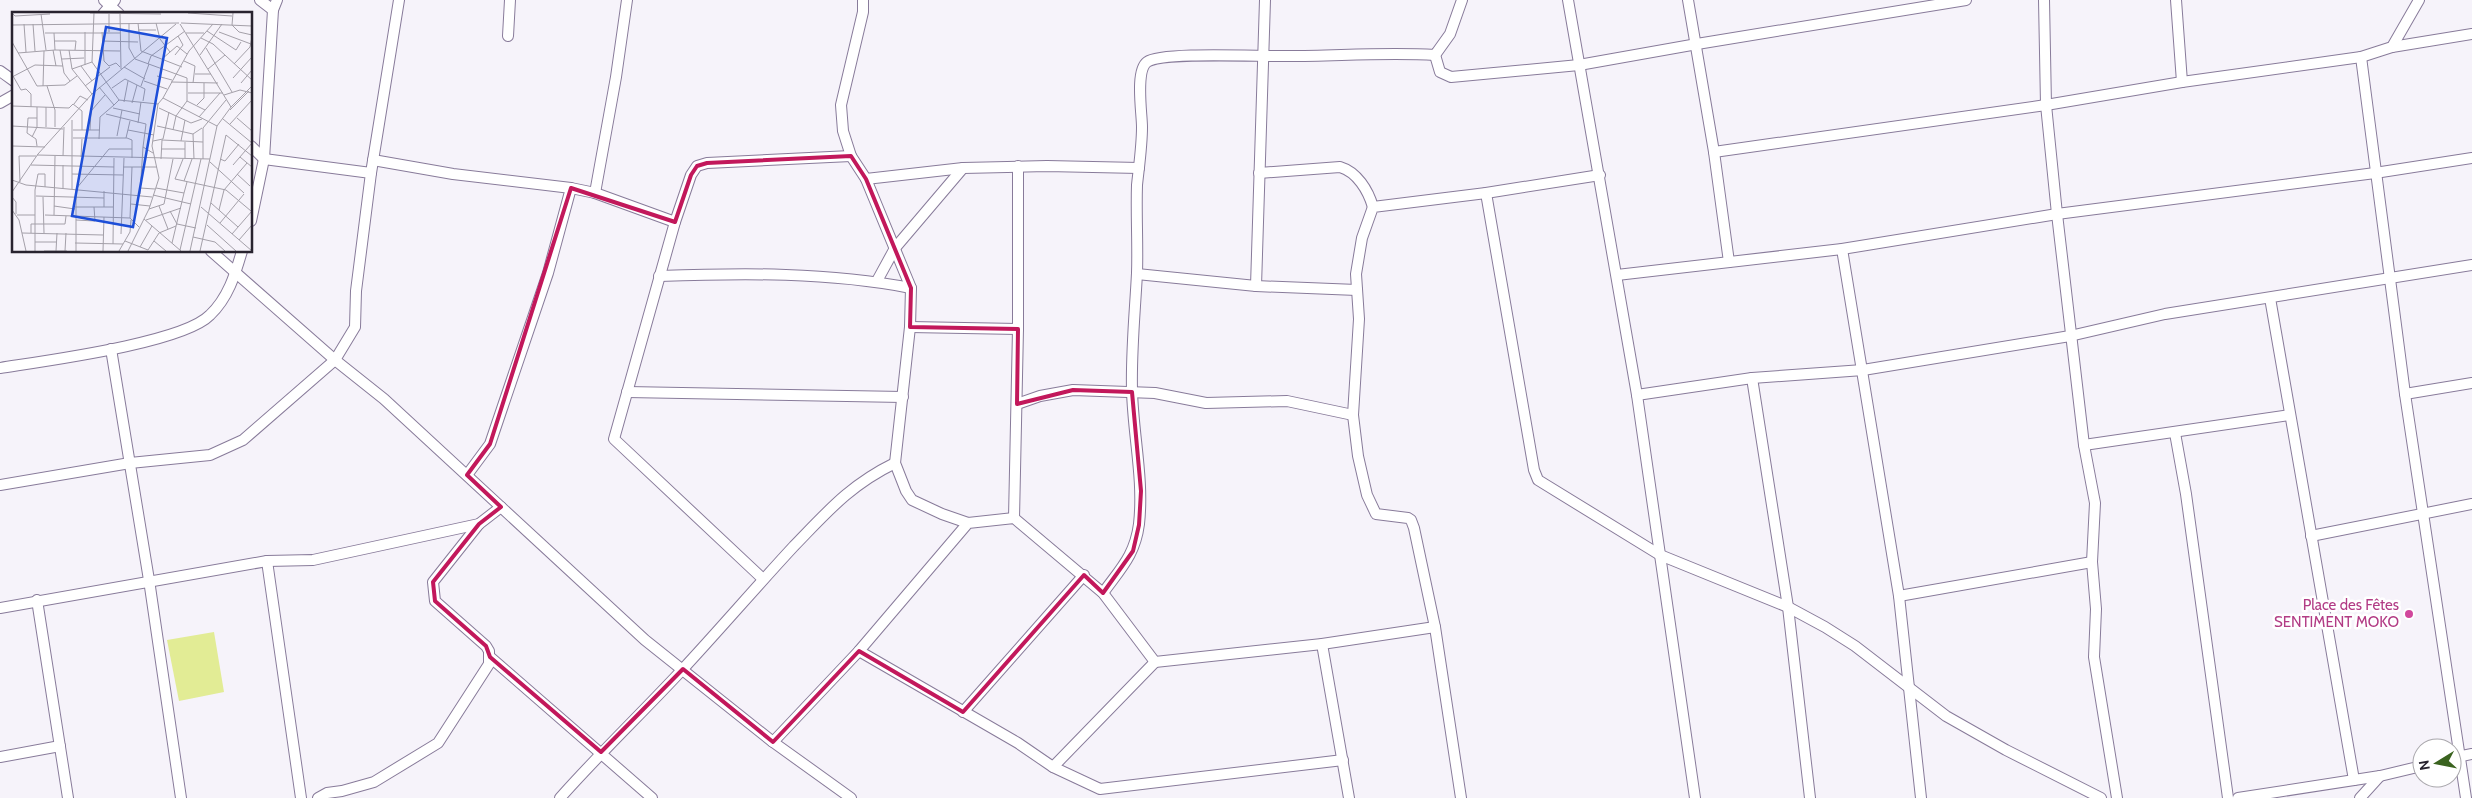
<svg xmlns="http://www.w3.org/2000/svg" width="2472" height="798" viewBox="0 0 2472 798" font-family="Cabin,sans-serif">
<rect width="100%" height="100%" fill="#f6f3fa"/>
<!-- green -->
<polygon fill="#e2ec95" points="214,632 224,692 179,701 167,640"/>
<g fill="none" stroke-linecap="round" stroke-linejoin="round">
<defs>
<g id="street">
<polyline points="104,0 119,14"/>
<polyline points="260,0 273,10"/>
<polyline points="863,0 863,12 841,105 843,131 851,156 866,179 911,288 910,327 895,463 906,491 912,500 942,514 968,523"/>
<polyline points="1568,0 1637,395 1695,798"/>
<polyline points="1688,0 1714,152 1729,262"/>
<polyline points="2044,0 2046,105 2057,214 2084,445 2095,503 2092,562 2096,609 2094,657 2117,798"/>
<polyline points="2176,0 2182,82"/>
<polyline points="103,14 115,0"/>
<polyline points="508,36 510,0"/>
<polyline points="2392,47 2472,34"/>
<polyline points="1435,55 1440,72 1451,77 1579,65 1697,44 1966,0"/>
<polyline points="2361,57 2405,394 2466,798"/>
<polyline points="0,71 14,81"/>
<polyline points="0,103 14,95"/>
<polyline points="251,146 264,159 371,173"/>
<polyline points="1714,152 2046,105 2182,82 2361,57 2392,47 2419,0"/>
<polyline points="373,160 453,174 571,188 595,193 675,222"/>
<path d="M 1259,173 L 1340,167 C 1357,172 1368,190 1373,207"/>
<polyline points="866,179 963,168 1047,166 1139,168"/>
<polyline points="595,193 616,77 627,0"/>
<polyline points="1486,193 1534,470 1538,480 1660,555 1788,607 1825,627 1855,646 1946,716 2006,750 2101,798"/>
<polyline points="251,221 264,159 273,10 277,0"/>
<polyline points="1842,249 1899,596 1921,798"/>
<polyline points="211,251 335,360 384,399 645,640 773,742 851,798"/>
<polyline points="1137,274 1256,286 1357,290"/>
<polyline points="1617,275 1842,249 2057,214 2375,173 2472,158"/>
<path d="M 659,276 C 744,273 828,272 911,288"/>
<polyline points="877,281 895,248 963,168"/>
<polyline points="1256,286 1265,0"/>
<polyline points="2270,298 2354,780"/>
<polyline points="910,327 1018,329"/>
<polyline points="111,349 149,580 181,798"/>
<path d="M 0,368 C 44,361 183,343 210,315 C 228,298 235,275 242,251"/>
<polyline points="1752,378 1788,607 1810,798"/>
<polyline points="627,392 903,397"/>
<polyline points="2405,394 2472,383"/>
<polyline points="1637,395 1752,378 1863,370 2070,336 2165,314 2472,265"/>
<polyline points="1017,404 1040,396 1073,390 1155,393 1206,403 1287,401 1353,415"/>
<polyline points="2175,433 2186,494 2228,798"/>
<polyline points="2084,445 2290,415"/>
<polyline points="467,475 490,444 548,273 571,188"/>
<polyline points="0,485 130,463 210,455 243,440 335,360 355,327 356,291 371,173 399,0"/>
<polyline points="1014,518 1018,329 1018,166"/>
<polyline points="2311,536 2472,504"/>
<polyline points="267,561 301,798"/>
<polyline points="763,579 614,439 675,222 691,175 697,166 707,163 851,156"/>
<path d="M 1103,593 C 1121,568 1135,555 1139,524 C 1144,479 1133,435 1132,390 C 1131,351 1135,312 1137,273 C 1138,244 1136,215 1137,185 C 1139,166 1142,146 1142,127 C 1142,113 1135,71 1147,62 C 1162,51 1265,57 1289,56 C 1337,56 1386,52 1435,55 L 1450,34 L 1462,0"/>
<polyline points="1899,596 2092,562"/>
<polyline points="37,600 68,798"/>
<polyline points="0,608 267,561 313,560 479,524 501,507"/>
<polyline points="1322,644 1349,798"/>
<polyline points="859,651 1018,743 1053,767 1100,789 1343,760"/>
<polyline points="490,657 652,798"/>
<polyline points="963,712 1084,575"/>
<polyline points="773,742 859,651 968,523 1014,518 1103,593 1155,662 1322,644 1435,627"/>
<polyline points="0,757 60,746"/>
<polyline points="2452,758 2472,754"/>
<polyline points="1053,767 1155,662"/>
<polyline points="318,798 327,793 342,791 374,782 438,743 489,664 489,651 486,646 435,601 433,582 479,524"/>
<path d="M 560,798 C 599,754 642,713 682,670 C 720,629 756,587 794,546 C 828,511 850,485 895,463"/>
<polyline points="1461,798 1435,627 1414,528 1411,520 1408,518 1376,514 1367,495 1358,456 1353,415 1359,319 1356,274 1362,238 1373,207 1486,193 1600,175"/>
<polyline points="2238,798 2380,776 2422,766"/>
<polyline points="2360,798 2380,776"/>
</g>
</defs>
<!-- street casing -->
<use href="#street" stroke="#887b9a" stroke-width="12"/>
<!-- street -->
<use href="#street" stroke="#fff" stroke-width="10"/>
</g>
<!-- marked area -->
<path fill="none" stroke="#c2185b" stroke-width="4" stroke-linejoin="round" d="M 851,156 L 866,179 L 911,288 L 910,327 L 1018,329 L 1017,404 L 1073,390 L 1132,392 L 1141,491 L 1139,525 L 1133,551 L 1103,593 L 1084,575 L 963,712 L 859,651 L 773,742 L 683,669 L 601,752 L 490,657 L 486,646 L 435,601 L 433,582 L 479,524 L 501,507 L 467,475 L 490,444 L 571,188 L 675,222 L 691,175 L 697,166 L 707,163 Z"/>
<!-- markers -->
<circle fill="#d1479c" stroke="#fff" stroke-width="2" cx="2409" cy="614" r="5"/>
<g text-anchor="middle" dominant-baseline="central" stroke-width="5" stroke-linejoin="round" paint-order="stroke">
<!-- hotel labels -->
<g font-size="15" fill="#b23c85" stroke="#fff" text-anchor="end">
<text x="2399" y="605">Place des Fêtes<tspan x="2399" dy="17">SENTIMENT MOKO</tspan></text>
</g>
</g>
<!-- overview -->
<g transform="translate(12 12)">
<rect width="240" height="240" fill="#f6f3fa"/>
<path fill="none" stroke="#a4a0a9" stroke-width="1" d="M 0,1 L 3,4 L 38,2M 78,1 L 149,2M 82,1 L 80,50 L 107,88M 176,1 L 220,4M 221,1 L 220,13 L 227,20 L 240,23M 29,2 L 34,38M 108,2 L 109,57M 117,11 L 117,36 L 123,47 L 175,66 L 175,89 L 164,104 L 161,118M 126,11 L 129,39 L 170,55M 144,11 L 148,27 L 158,40M 169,11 L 240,14M 12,12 L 14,40M 21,12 L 23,39M 168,12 L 219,95M 0,13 L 167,11M 126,18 L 144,18M 195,19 L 224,38 L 229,30M 90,20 L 92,49 L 97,54 L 104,51 L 108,55M 97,20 L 97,2M 207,20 L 239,32M 33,21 L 108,21M 42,21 L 43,38M 174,21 L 192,21M 189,26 L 201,32 L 240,68M 43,29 L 64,29 L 63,38M 90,29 L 126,30M 0,30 L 25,74 L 53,73 L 65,64M 194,36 L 220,80M 41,38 L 44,54M 48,38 L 52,61 L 58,69M 57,38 L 60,57 L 80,82M 6,41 L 43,38 L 108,39M 163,43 L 171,33 L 166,24M 188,43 L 210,12M 50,47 L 72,46M 150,47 L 165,34 L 175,42M 172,49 L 183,54 L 181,71M 136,52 L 139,44 L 173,19M 222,52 L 238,35 L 240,25M 73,53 L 73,20M 69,54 L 80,69M 112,55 L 133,67M 60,57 L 80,50M 196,57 L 213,43M 183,62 L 199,62M 1,64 L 9,78 L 14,77 L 19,82 L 19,95M 145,64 L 160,68M 0,65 L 23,53 L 51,54M 221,66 L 240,45M 132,69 L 155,77M 159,70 L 206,71M 229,71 L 240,58M 31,74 L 32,39M 35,74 L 43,98 L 43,115M 73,74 L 98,55M 129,74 L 137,52M 100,76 L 113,67 L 133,77 L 131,89M 176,81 L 211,81M 212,83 L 228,78 L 240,81M 151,86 L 177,39 L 201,12M 175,89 L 193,98M 112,90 L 116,69M 120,91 L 125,73M 62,92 L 68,84 L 76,88M 102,93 L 107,88 L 146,92 L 151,86 L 205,114M 185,93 L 192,86 L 192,71M 0,94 L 57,96 L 61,92 L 70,99 L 70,118M 101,96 L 128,102M 147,96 L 179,111 L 190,107M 218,98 L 237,79M 94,102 L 134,112 L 131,135 L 141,141M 187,105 L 208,81M 25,106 L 16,106 L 15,121 L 24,127 L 25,134M 225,106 L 240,119M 211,107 L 240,131M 126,111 L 129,90M 218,112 L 240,88M 0,114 L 51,117M 145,114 L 181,122 L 190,116M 34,115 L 34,95M 61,118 L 88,118M 78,118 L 79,99 L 93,83M 116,118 L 142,123M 181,122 L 182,147M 105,124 L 110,98M 20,125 L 25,115 L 25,95M 61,126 L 115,126 L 120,128 L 120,146M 114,126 L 118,109M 87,127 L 88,105 L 102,93 L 87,75M 141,129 L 151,127 L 157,100M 169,129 L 173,108M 0,134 L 33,135M 149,137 L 173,137M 25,143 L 198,147M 51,144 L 52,115M 69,145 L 70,127M 228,145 L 240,155M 149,147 L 150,128 L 191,130M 171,147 L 163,167 L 214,178 L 239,199M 173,147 L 173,130M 191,147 L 191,116 L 214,88M 208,147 L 213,149 L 227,132M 198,150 L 232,181M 19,153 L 102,155M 221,153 L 240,131M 111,155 L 145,155M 120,155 L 118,206 L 127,215M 60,162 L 111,163M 225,162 L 238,174M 0,168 L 14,173 L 140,185M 172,169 L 180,147M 8,170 L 7,144 L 24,144M 51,176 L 51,153M 128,176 L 143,177M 144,176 L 172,181 L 175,170M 60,177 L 60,108M 0,180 L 26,142 L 80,82 L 164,12M 128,182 L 131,135M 141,183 L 179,192M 24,184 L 92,186M 0,185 L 4,190 L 4,202M 31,185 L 32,221M 199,191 L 226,215M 119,192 L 138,194M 42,194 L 63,197M 147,194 L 156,217M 63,195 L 101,195M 92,195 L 92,179M 189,195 L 240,239M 137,197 L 152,192 L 161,147M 0,198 L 7,208 L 14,239M 207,198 L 212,178 L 235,151M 158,199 L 165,212 L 184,216M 5,203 L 23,203M 33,203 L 118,206M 42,203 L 43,144M 132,207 L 169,239M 64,208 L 83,209 L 82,195M 134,208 L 169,196M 208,211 L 232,182M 195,213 L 224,239M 10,221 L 91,223M 19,221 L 19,212 L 53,212 L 54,204M 109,222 L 112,146M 220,222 L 240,199M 181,225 L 203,230 L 213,239M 227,228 L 240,213M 113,229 L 136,238 L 147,221 L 164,214M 142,229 L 154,239M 23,230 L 44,230M 63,231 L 111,232M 160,231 L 172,181M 101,232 L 102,146M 128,235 L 140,214M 168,238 L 189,147M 23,239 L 23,178 L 26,162 L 33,162 L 33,175M 32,239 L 55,239M 44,239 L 45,221M 53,239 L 54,221M 64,239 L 64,177 L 97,137 L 120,137M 91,239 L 92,205M 107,239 L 118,220 L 119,208M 116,239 L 137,197 L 147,166 L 140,134 L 146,92M 178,239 L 205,114 L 219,95 L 240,74M 188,239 L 214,123 L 240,144"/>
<path fill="#1d4ed8" fill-opacity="0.15" stroke="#1d4ed8" stroke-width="2.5" d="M 94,15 L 155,26 L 121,215 L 60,204 Z"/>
<rect width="240" height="240" fill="none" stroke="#28232f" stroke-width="2.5"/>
</g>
<!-- north arrow -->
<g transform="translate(2437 763) rotate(260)"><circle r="24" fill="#ffffff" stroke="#a9a7ac"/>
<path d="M0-4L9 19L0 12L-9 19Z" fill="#3a631f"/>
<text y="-8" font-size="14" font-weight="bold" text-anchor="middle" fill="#28232f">N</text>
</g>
</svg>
